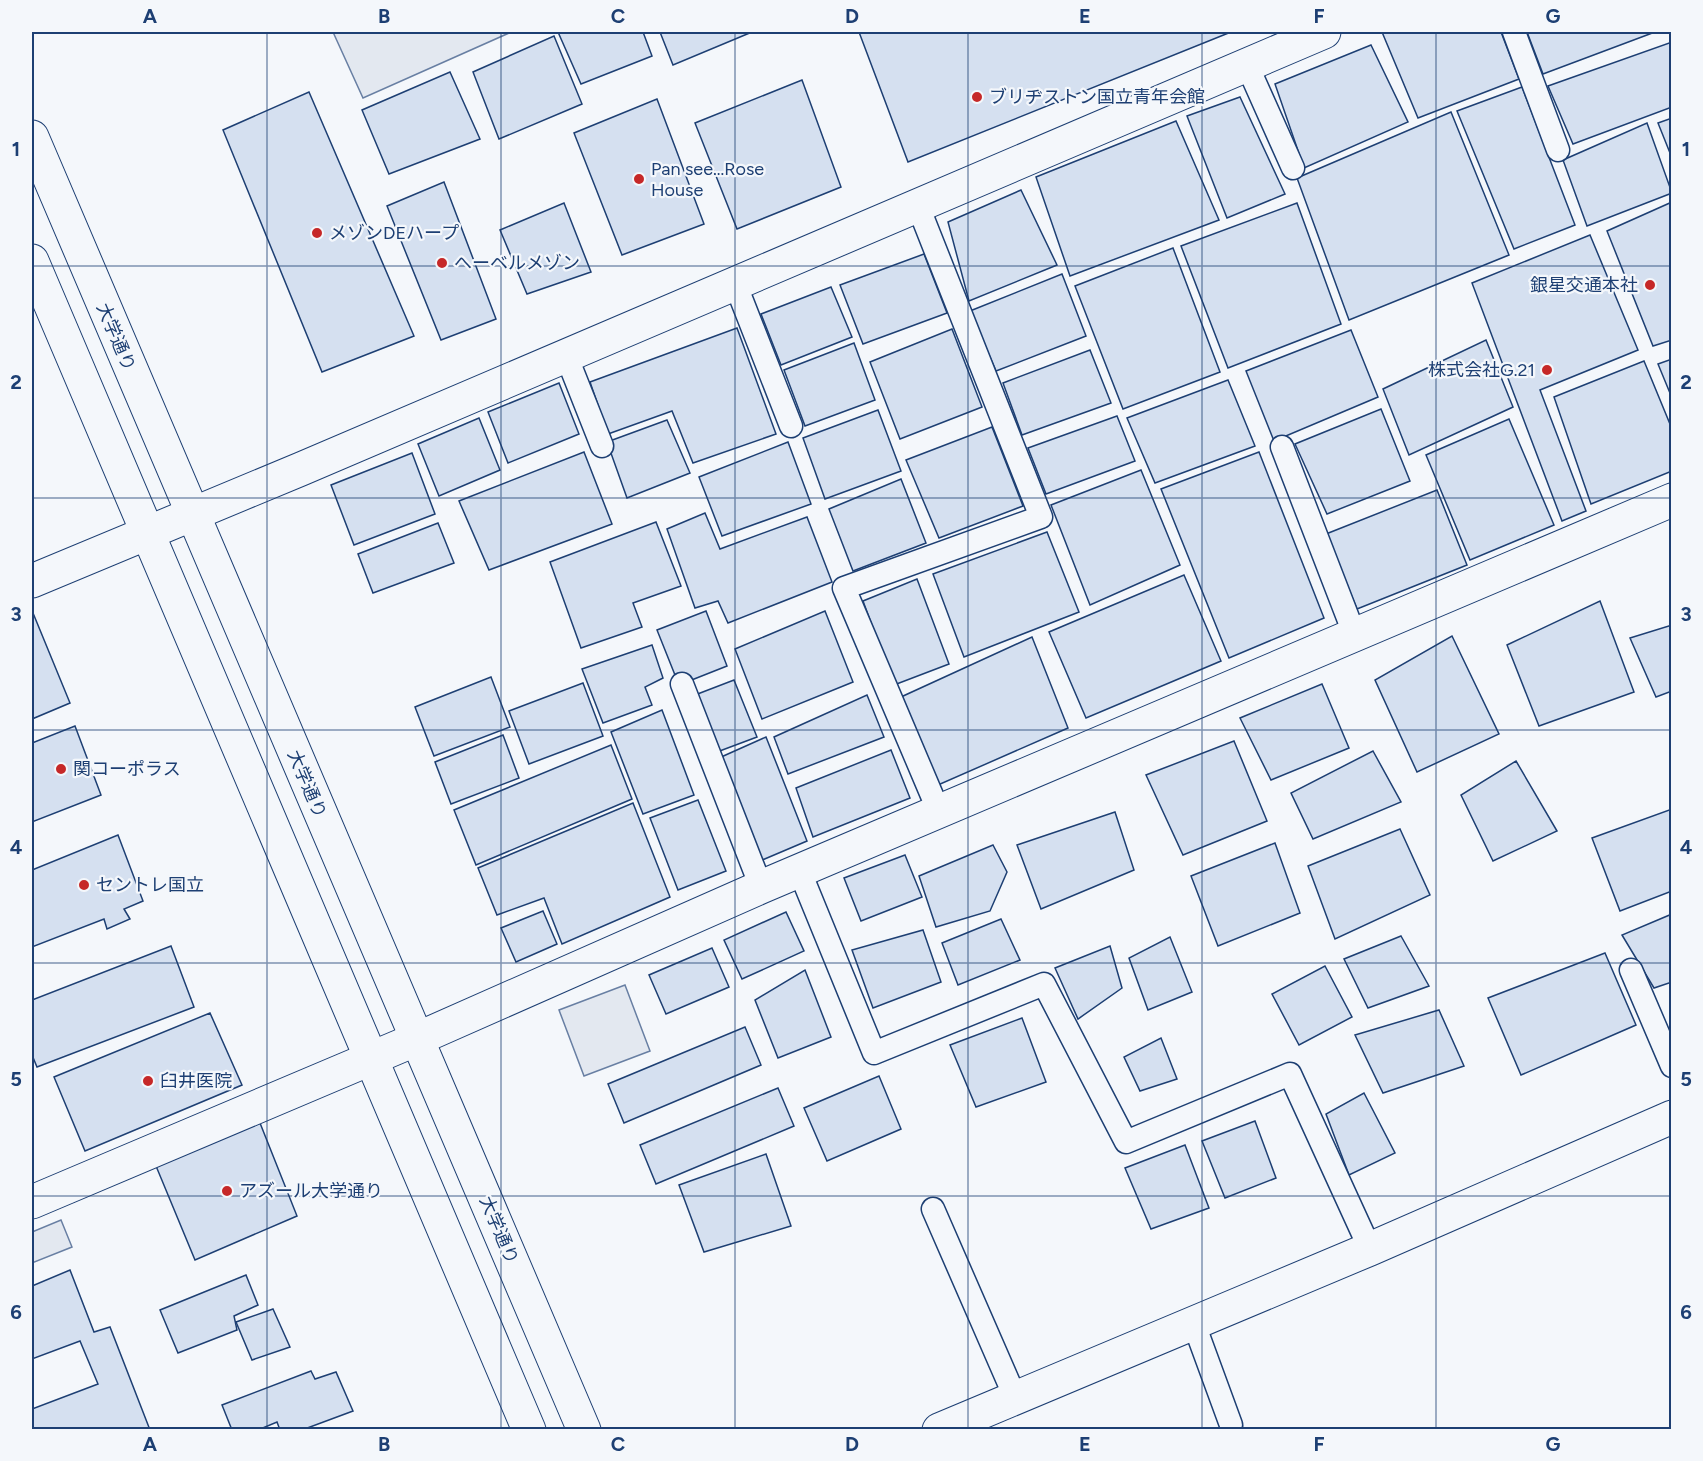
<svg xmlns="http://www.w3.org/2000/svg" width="1703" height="1461" viewBox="0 0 1703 1461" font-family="Figtree,'Noto Sans JP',sans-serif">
<rect width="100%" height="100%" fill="#f4f7fb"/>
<!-- parking -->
<g fill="#e3e8f0" stroke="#687fa3" stroke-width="1.5">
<polygon points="333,32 508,32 509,33 363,98"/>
<polygon points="625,985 650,1051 584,1076 559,1010"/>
<polygon points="61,1220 72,1247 32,1263 32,1232"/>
</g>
<!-- building -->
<g fill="#d5e0f0" stroke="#1d3f73" stroke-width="1.5">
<polygon points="558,32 643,32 652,56 581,84"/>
<polygon points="660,32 752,32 673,65"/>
<polygon points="859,32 1231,32 908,162"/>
<polygon points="1382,32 1501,32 1519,79 1418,118"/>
<polygon points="1527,32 1655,32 1543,74"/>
<polygon points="554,36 582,104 499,139 473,72"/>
<polygon points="1672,42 1672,107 1573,144 1548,86"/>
<polygon points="1371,45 1408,122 1304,168 1275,84"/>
<polygon points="450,72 480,139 389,174 362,110"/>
<polygon points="802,80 841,187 737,229 695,123"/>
<polygon points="1522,87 1575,225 1514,249 1457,111"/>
<polygon points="309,92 414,336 322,372 223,130"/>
<polygon points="1240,97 1285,194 1227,218 1187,116"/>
<polygon points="657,99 704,224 622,255 574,133"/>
<polygon points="1451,112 1509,255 1349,320 1297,178"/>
<polygon points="1672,118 1672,158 1658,123"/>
<polygon points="1176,121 1219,220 1070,276 1036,177"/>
<polygon points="1647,123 1672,193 1587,226 1563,160"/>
<polygon points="444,182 496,319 441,340 387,206"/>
<polygon points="1021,190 1057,265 969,301 948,222"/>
<polygon points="1672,202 1672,340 1653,346 1607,231"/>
<polygon points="564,203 591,272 527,294 500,230"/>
<polygon points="1297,203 1341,324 1228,368 1181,246"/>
<polygon points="1590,235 1638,350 1540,390 1586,511 1562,521 1472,283"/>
<polygon points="1173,248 1220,372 1123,409 1075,286"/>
<polygon points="924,254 947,313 863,344 840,285"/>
<polygon points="1062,274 1086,336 996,371 970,311"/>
<polygon points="831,287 852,337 781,365 761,314"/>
<polygon points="737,328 776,434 693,463 672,411 608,434 590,382"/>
<polygon points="952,329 982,407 900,439 870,362"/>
<polygon points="1351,330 1378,397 1274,441 1246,371"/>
<polygon points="1486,340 1513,407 1409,455 1383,389"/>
<polygon points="854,343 875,400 805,426 784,370"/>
<polygon points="1090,350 1111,403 1022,435 1003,383"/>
<polygon points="1672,359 1672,398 1658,364"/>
<polygon points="1644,361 1672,429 1672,471 1591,504 1554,397"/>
<polygon points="1228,380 1255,446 1155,483 1127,418"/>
<polygon points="559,383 579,434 508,463 488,412"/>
<polygon points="1381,409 1410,481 1327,514 1295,444"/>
<polygon points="878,410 901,471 825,499 803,438"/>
<polygon points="1117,416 1135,461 1046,494 1028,448"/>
<polygon points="479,418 500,470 439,496 418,444"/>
<polygon points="1509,419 1554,525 1470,560 1426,455"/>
<polygon points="667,420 690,473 627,498 607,442"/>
<polygon points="992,427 1023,506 939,538 906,460"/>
<polygon points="788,442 811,504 722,536 699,477"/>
<polygon points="584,452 612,524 489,570 459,501"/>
<polygon points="1259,452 1324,618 1229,658 1161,489"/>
<polygon points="412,453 435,514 354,545 331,485"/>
<polygon points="1141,470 1180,565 1090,605 1051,505"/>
<polygon points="901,479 926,543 853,571 829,509"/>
<polygon points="1437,490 1467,565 1357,609 1326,534"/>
<polygon points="705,513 720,549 807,517 832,582 728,623 718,601 695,608 667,529"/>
<polygon points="656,522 681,586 633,603 642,627 581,648 550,562"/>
<polygon points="438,523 454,563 373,593 358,554"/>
<polygon points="1047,532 1079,612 964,657 933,574"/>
<polygon points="1184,575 1221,661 1086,718 1049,632"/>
<polygon points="917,579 949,664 894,685 863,601"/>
<polygon points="1600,601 1634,692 1539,726 1507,645"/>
<polygon points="706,611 727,666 679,685 657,630"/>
<polygon points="825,611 853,682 762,719 735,649"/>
<polygon points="33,613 70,703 32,719 32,614"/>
<polygon points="1672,625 1672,691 1656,697 1630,638"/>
<polygon points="1452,636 1499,734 1417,772 1375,680"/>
<polygon points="1032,637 1068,728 938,785 901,697"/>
<polygon points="652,645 663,678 645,687 652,705 603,723 582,669"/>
<polygon points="491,677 510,727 434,756 415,707"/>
<polygon points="734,680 757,737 717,752 695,695"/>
<polygon points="583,683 603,736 529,764 509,711"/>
<polygon points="1322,684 1349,748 1271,780 1240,718"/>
<polygon points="867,695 884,737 788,774 774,737"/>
<polygon points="662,710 694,795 643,814 611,732"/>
<polygon points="75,726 101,795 32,822 32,743"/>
<polygon points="503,735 519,778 451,804 435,762"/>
<polygon points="766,737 807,841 760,861 719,758"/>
<polygon points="1234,741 1267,821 1183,855 1146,775"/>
<polygon points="611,745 632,799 476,865 454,810"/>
<polygon points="891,750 910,798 813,837 796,788"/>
<polygon points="1373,751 1401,802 1313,839 1291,793"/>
<polygon points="1516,761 1557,831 1493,861 1461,795"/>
<polygon points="698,800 726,871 678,890 650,818"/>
<polygon points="633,803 670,897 562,944 544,898 497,915 478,868"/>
<polygon points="1672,809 1672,891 1620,911 1592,838"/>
<polygon points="1115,812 1134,870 1041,909 1017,845"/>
<polygon points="1400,829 1430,895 1335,939 1308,866"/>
<polygon points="118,835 143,901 124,909 130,919 107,929 104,919 32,947 32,870"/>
<polygon points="1275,843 1300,913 1218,946 1191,876"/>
<polygon points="993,845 1007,872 990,911 936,927 919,876"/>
<polygon points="905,855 922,897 861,921 844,878"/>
<polygon points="543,911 557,944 516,962 501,928"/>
<polygon points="786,912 804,951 742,979 724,940"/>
<polygon points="1672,914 1672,982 1654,988 1622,935"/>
<polygon points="1001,919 1020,960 958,985 942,943"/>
<polygon points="923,930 941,982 873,1008 852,950"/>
<polygon points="1401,936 1429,986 1368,1008 1344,959"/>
<polygon points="1170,937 1192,992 1148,1010 1129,958"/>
<polygon points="171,946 194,1007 37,1067 32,1055 32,1000"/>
<polygon points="1110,946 1122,988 1078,1019 1055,968"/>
<polygon points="712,948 729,987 666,1014 649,975"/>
<polygon points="1605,953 1636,1025 1521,1075 1488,998"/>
<polygon points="1325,966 1352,1017 1299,1045 1272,994"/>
<polygon points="805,970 831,1037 778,1058 755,1000"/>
<polygon points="1439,1010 1464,1066 1383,1093 1355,1035"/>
<polygon points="210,1013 242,1085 85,1151 54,1077"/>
<polygon points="1022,1018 1046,1082 976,1107 950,1045"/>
<polygon points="745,1027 761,1065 624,1123 608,1084"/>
<polygon points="1161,1038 1177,1079 1140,1091 1124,1057"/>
<polygon points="879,1076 901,1129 827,1161 804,1108"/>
<polygon points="778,1088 794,1126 656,1184 640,1145"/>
<polygon points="1364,1093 1395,1153 1349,1175 1326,1114"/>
<polygon points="1255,1121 1276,1178 1225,1198 1202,1141"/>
<polygon points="260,1123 297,1216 195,1260 156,1166"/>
<polygon points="1185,1145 1209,1208 1151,1229 1125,1168"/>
<polygon points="766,1154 791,1226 704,1252 679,1185"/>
<polygon points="70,1270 94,1332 110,1327 150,1430 32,1430 32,1409 98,1384 80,1341 32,1359 32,1286"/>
<polygon points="246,1275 258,1305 234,1316 237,1330 178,1353 160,1310"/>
<polygon points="273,1309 290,1347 252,1360 236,1322"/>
<polygon points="311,1371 315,1379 336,1372 353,1411 302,1430 280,1430 277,1422 258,1430 232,1430 222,1405"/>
</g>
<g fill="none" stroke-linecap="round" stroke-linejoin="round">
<defs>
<g id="lane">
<polyline points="1514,32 1558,150"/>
<polyline points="1247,65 1293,168"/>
<polyline points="918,206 1041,517 844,588 939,812"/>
<polyline points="735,283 791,426"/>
<polyline points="566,355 602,446"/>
<polyline points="1282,447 1355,636"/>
<polyline points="682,684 761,887"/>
<polyline points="800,872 874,1053 1044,984 1126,1142 1290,1074 1370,1249"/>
<polyline points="1631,970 1672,1066"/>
<polyline points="933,1209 1015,1397"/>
<polyline points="1194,1324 1231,1425"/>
</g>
<g id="street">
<polyline points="32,581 301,469 1324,32"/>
<polyline points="32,1202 417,1039 761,887 1672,500"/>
<polyline points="939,1430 1370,1249 1672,1117"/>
</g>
<g id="secondary">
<polyline points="32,137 584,1430"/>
<polyline points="32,261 529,1430"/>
</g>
</defs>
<!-- lane casing -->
<use href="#lane" stroke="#1d3f73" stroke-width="25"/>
<!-- street casing -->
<use href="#street" stroke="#1d3f73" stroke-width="35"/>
<!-- secondary casing -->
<use href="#secondary" stroke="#1d3f73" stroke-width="35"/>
<!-- lane -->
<use href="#lane" stroke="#f4f7fb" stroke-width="22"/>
<!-- street -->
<use href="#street" stroke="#f4f7fb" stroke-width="33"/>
<!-- secondary -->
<use href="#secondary" stroke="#f4f7fb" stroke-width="33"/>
</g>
<!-- grid -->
<path fill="none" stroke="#1d3f73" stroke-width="1.5" stroke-opacity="0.55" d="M 267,32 L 267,1430M 501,32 L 501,1430M 735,32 L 735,1430M 968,32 L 968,1430M 1202,32 L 1202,1430M 1436,32 L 1436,1430M 32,266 L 1672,266M 32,498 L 1672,498M 32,730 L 1672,730M 32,963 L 1672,963M 32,1196 L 1672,1196"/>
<!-- markers -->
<g fill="#c62828" stroke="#f4f7fb" stroke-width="2">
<circle cx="977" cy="97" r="6"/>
<circle cx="639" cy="179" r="6"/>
<circle cx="317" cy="233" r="6"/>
<circle cx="442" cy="263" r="6"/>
<circle cx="1650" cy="285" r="6"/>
<circle cx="1547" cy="370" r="6"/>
<circle cx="61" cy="769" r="6"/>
<circle cx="84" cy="885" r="6"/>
<circle cx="148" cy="1081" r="6"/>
<circle cx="227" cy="1191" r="6"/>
</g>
<g text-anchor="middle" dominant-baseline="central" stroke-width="4.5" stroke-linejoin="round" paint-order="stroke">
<!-- poi labels -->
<g font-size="18" fill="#1d3f73" stroke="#f4f7fb" text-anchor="start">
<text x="989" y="97">ブリヂストン国立青年会館</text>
<text x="651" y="169">Pan see...Rose<tspan x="651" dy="21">House</tspan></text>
<text x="329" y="233">メゾンDEハープ</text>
<text x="454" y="263">へーベルメゾン</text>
<text x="1638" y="285" text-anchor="end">銀星交通本社</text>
<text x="1535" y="370" text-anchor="end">株式会社G.21</text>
<text x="73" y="769">関コーポラス</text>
<text x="96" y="885">セントレ国立</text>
<text x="160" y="1081">臼井医院</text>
<text x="239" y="1191">アズール大学通り</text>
</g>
<!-- street labels -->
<g font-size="18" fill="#1d3f73" stroke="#f4f7fb">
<text transform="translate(116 337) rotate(67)">大学通り</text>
<text transform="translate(307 784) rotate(67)">大学通り</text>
<text transform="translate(499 1230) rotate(67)">大学通り</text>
</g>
</g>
<!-- border -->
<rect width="1703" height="1461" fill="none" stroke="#f4f7fb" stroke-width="66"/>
<rect x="33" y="33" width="1637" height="1395" fill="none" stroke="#1d3f73" stroke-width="2"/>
<g font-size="20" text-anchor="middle" font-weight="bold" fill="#1d3f73">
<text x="150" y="23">A</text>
<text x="384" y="23">B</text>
<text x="618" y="23">C</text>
<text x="852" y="23">D</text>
<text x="1085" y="23">E</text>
<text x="1319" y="23">F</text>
<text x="1553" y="23">G</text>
<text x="16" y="156">1</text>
<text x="1686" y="156">1</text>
<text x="16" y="389">2</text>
<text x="1686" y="389">2</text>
<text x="16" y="621">3</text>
<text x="1686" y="621">3</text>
<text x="16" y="854">4</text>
<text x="1686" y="854">4</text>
<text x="16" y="1086">5</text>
<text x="1686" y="1086">5</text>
<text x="16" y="1319">6</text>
<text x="1686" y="1319">6</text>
<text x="150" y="1451">A</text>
<text x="384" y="1451">B</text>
<text x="618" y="1451">C</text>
<text x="852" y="1451">D</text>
<text x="1085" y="1451">E</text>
<text x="1319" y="1451">F</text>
<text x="1553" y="1451">G</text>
</g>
</svg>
